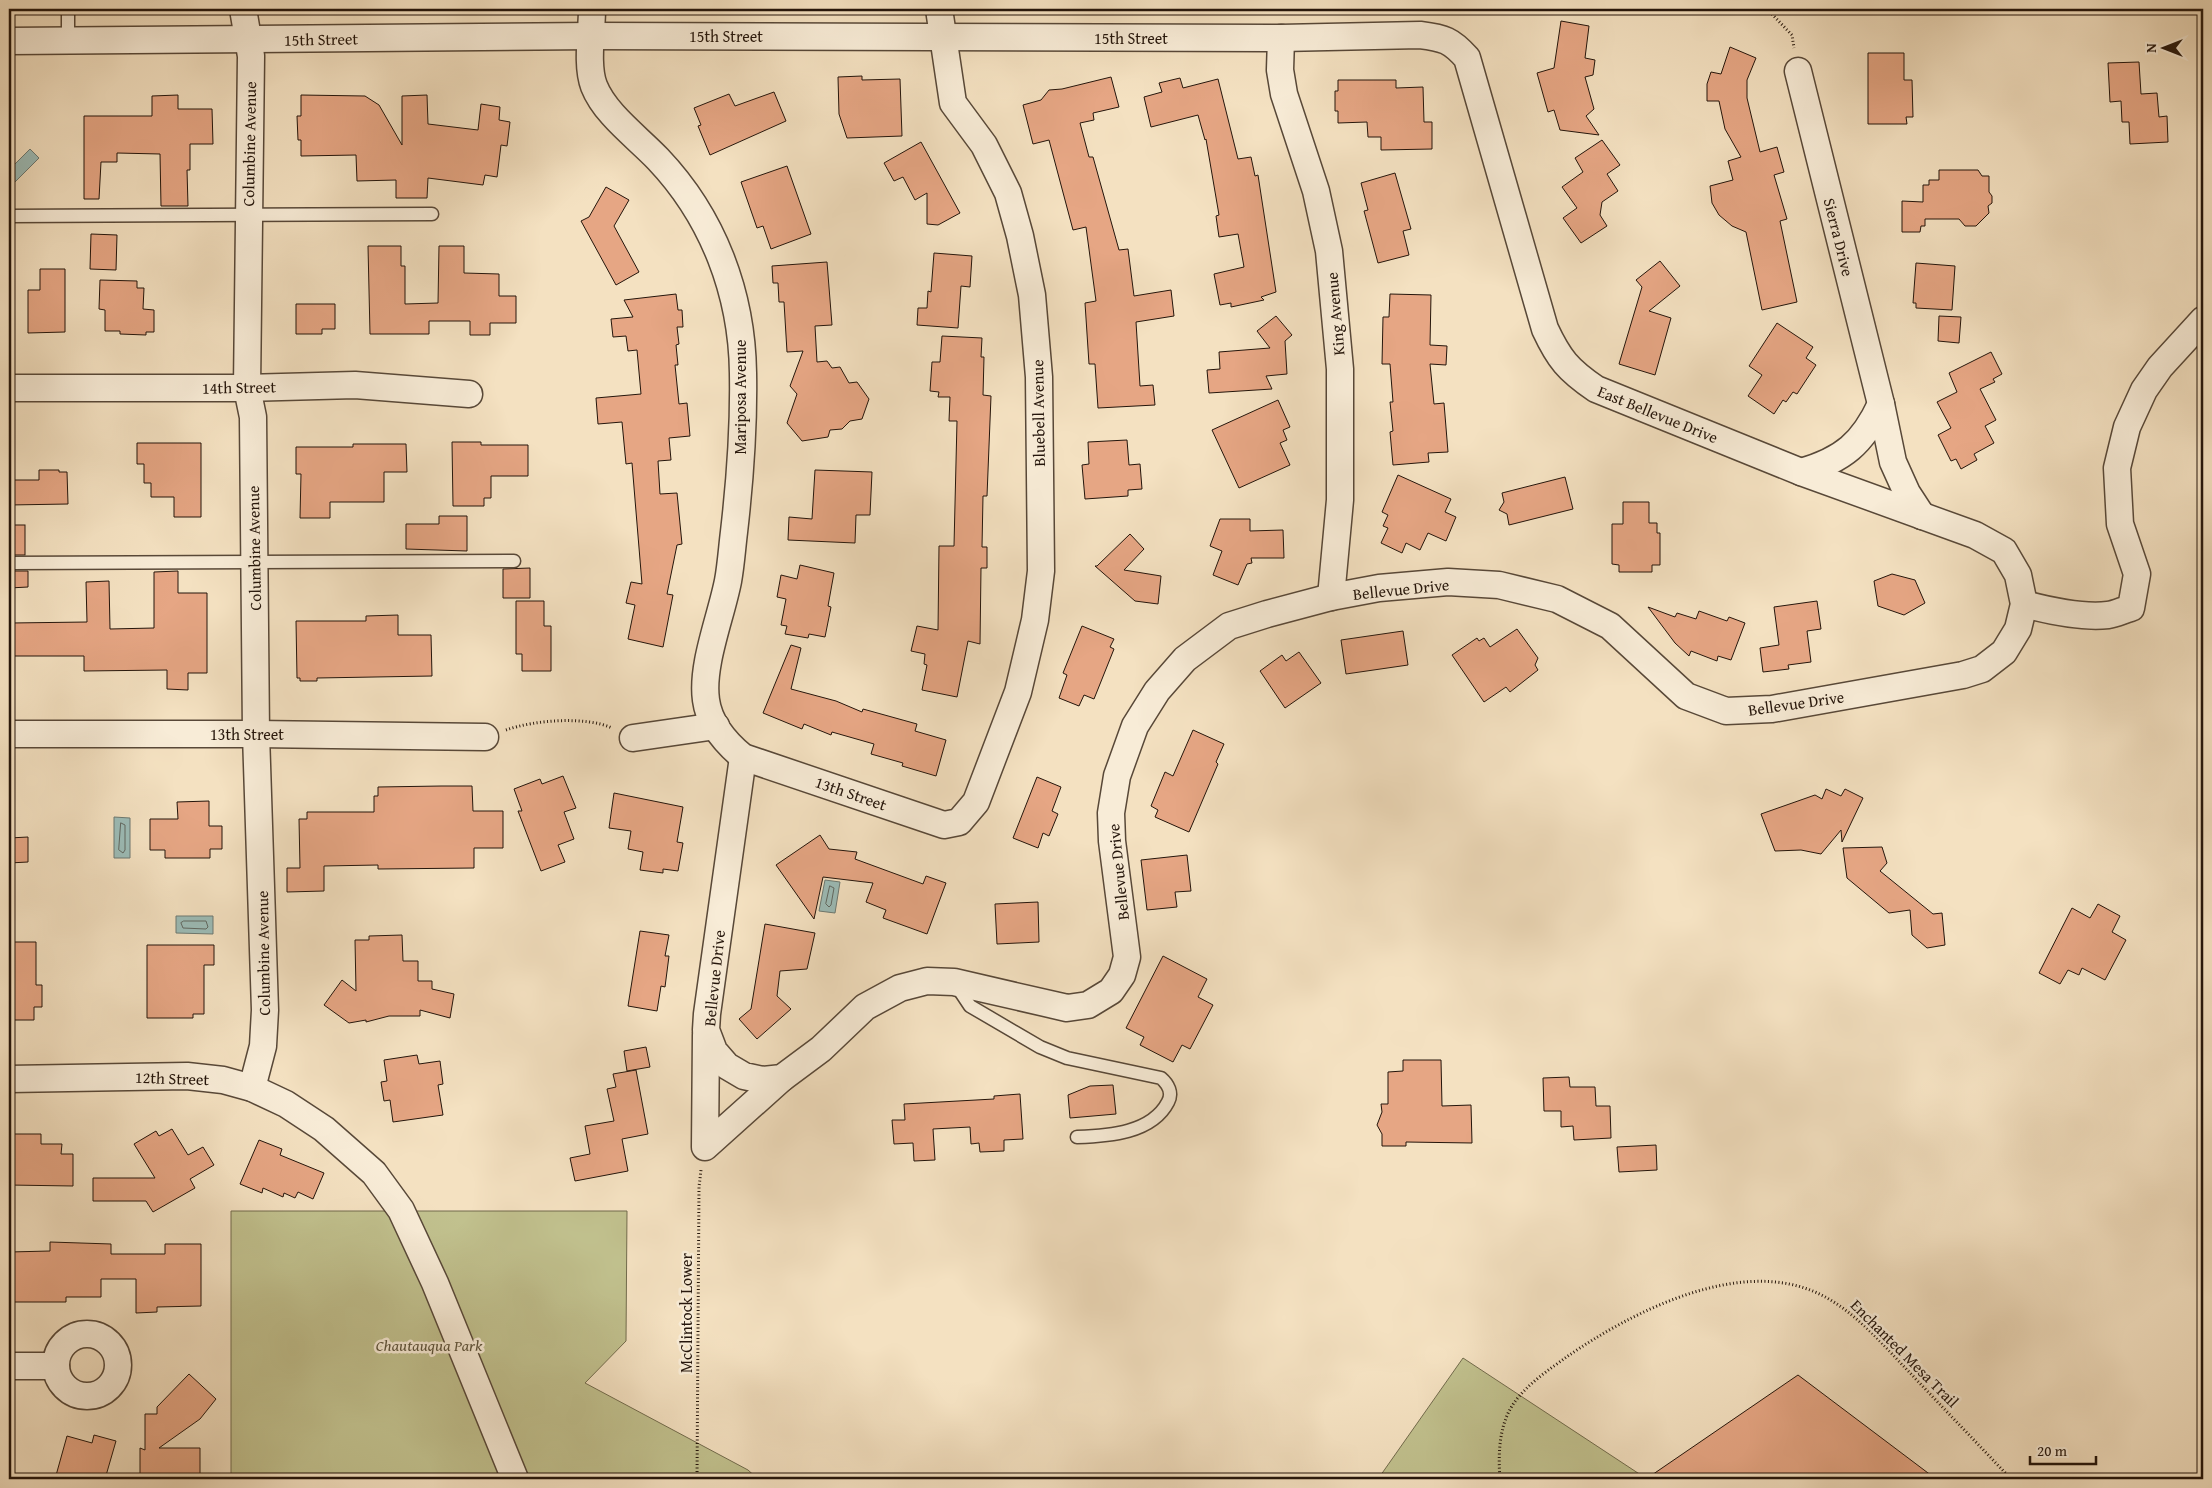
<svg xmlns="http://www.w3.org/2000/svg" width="2212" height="1488" viewBox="0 0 2212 1488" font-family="'Gentium Book Plus',serif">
<rect width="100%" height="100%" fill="#f4e1c1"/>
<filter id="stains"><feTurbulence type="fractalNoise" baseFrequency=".004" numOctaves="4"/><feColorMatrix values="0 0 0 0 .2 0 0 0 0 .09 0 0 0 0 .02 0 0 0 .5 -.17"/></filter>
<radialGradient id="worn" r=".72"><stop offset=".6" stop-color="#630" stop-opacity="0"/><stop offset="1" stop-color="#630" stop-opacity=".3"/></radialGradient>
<!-- green -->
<g fill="#c1c18e" stroke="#726b4c">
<polygon points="231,1211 627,1211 626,1341 585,1383 748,1470 758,1479 231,1479"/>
<polygon points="1463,1358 1647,1479 1378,1479"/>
</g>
<!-- water -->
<g fill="#9cbcb7" stroke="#6c7972">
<polygon points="30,149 39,158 9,188 9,170"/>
<polygon points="114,817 130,818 130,858 114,858"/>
<polygon points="825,880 840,882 835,913 819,911"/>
<polygon points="176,916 213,916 213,934 176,933"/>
</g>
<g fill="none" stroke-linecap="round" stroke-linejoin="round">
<!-- shore -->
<g stroke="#606861" stroke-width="1">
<polygon points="121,823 125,825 125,850 123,853 119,850"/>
<polygon points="830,886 834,888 831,905 829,907 826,904"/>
<polygon points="184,921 206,921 208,927 206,929 183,928 181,923"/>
</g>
</g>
<!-- building -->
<g fill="#e6a684" stroke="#24150b">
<polygon points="1561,21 1589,26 1585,58 1595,60 1593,75 1585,77 1594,109 1586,116 1599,135 1560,130 1554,110 1548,112 1537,73 1554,68"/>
<polygon points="1730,47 1756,58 1747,80 1747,98 1760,152 1777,147 1784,172 1774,175 1787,219 1780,221 1797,302 1762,310 1746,232 1732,226 1719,215 1712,203 1711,194 1710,186 1733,180 1728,161 1741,157 1725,129 1719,101 1707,101 1707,84 1711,72 1721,74"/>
<polygon points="1868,53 1904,53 1904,80 1912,80 1913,117 1906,117 1907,124 1868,124"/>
<polygon points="2139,62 2141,94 2157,93 2159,117 2167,116 2168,142 2130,144 2129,122 2122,122 2121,101 2110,102 2108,63"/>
<polygon points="862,76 862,80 900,79 902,136 847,138 839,114 838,77"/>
<polygon points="1111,77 1119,107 1093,113 1094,120 1080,123 1089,157 1093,157 1119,250 1128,249 1134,296 1171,290 1174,316 1136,322 1140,386 1153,385 1155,405 1098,408 1095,364 1089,364 1085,303 1096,301 1086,227 1073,230 1049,140 1033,144 1023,105 1041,100 1049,90 1062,89"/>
<polygon points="1180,78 1183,88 1218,79 1238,159 1251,157 1255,176 1258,175 1276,292 1261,297 1264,300 1231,307 1231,303 1220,305 1214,274 1244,267 1238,234 1219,237 1216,216 1219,215 1206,139 1205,140 1198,115 1151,127 1144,97 1162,92 1159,83"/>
<polygon points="1338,80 1396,80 1396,88 1423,87 1424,122 1432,122 1432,149 1381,150 1381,137 1368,137 1367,122 1338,123 1338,111 1335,111 1335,91 1338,91"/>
<polygon points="774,92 786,121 710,155 698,126 701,125 694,108 729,94 735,106"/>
<polygon points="178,95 178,109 212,109 213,144 190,144 190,170 187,170 188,206 161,206 160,154 117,153 117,162 101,162 99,199 84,199 84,116 152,116 152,96"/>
<polygon points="301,95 365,96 379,105 402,145 402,96 427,95 428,124 478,130 481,104 500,107 499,120 510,122 507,146 501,145 497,177 485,175 483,185 428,178 427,198 396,198 396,180 357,181 356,155 301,156 301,140 298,140 297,116 301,116"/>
<polygon points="1602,140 1620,165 1607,174 1618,191 1602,202 1600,215 1607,226 1581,243 1563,218 1577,208 1562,187 1583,172 1575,158"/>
<polygon points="921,142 960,213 938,225 927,224 927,193 915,200 903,177 894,181 884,163"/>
<polygon points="787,166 811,234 771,249 763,226 757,228 741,182"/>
<polygon points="1939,170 1978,170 1982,176 1989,176 1989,192 1992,196 1992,203 1988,206 1989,213 1976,226 1965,226 1959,219 1925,219 1925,226 1921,226 1920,232 1902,232 1902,201 1923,202 1923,185 1929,185 1929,180 1939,180"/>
<polygon points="1395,173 1411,229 1403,231 1409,255 1378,263 1364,211 1368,210 1361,183"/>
<polygon points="606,187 629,200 614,226 639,272 616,285 581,221 589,217"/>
<polygon points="91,234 117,235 116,270 90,269"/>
<polygon points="368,246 401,246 401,266 405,266 405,304 438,303 439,246 464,246 464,273 499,274 499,296 516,296 516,323 490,323 490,335 470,335 470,321 429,321 429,334 370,334"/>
<polygon points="934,253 972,256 970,287 961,286 958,328 917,325 918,308 927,308 928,291 931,292"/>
<polygon points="1660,261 1680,286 1649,311 1671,318 1655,375 1619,364 1642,287 1636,280"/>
<polygon points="827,262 832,325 815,326 817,362 827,361 832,368 840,367 849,383 857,382 869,399 862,419 850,421 842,429 830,430 828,437 802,441 787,423 797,394 790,386 803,351 787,352 784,302 779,302 778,283 773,283 772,266"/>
<polygon points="1916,263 1955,266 1952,310 1916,308 1916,303 1913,303"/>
<polygon points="40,269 65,269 65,332 28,333 28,290 40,290"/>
<polygon points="100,280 137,281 137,288 144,288 143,309 154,310 154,332 146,332 146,335 120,334 120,331 105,331 105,310 99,309"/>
<polygon points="676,294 678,310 682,310 683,327 677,327 679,344 676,345 678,365 675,365 679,404 687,403 690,436 669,438 671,460 658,461 660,494 677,493 682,544 677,545 667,594 673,595 663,647 628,639 635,605 626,603 631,582 642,584 632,463 626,464 622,422 598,424 596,398 641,394 637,350 628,351 626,336 613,337 611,319 633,317 624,300"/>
<polygon points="1390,294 1431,295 1430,345 1447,346 1446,365 1430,364 1434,404 1444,403 1448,452 1428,453 1429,462 1393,465 1390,432 1393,431 1390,402 1393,402 1390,364 1382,364 1383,317 1389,317"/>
<polygon points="296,304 335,304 335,329 322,329 322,334 296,334"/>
<polygon points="1276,316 1292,335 1285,341 1287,374 1266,376 1272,389 1209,393 1207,370 1220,369 1219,352 1270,348 1257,331"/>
<polygon points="1939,316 1961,317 1959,343 1938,341"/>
<polygon points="1777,323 1813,347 1806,358 1816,365 1797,394 1793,392 1786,402 1783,400 1774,414 1748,396 1762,375 1749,366"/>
<polygon points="942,336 982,338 981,357 984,357 983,395 991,396 987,496 983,496 982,547 987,547 987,568 981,568 980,644 968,641 957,697 922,690 927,665 924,664 925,654 911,651 917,626 938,630 939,546 954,546 957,421 949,421 950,397 938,397 939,392 930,391 932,362 940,362"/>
<polygon points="1991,352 2002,374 1993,379 1995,382 1980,389 1996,420 1985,426 1994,443 1974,454 1977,460 1961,469 1956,459 1951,461 1938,435 1951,428 1937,402 1957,392 1949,373"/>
<polygon points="1278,400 1290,427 1283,430 1287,440 1280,443 1290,465 1239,488 1212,430"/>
<polygon points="1127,440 1129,465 1140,464 1142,489 1128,490 1128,496 1085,499 1082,465 1089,464 1088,442"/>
<polygon points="452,442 481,442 481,445 528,445 528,476 491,476 491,498 484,498 484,506 453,506"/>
<polygon points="137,443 201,443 201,517 174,517 174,497 151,497 151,483 144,483 144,464 137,464"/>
<polygon points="353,444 406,444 407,472 384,472 384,502 330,502 330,518 300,518 301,474 296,474 296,447 353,447"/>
<polygon points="39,470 59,470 59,472 67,472 68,504 9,505 9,480 39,480"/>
<polygon points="815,470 872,472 870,515 856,515 855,543 788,540 789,517 812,519"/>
<polygon points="1398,475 1451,499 1445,512 1456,517 1446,541 1428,533 1420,550 1406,543 1402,553 1381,543 1388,528 1383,526 1388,515 1382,512"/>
<polygon points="1565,477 1573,509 1509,525 1507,514 1499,510 1504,502 1502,493"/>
<polygon points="1623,502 1649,502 1649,523 1657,523 1657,533 1660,533 1660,565 1652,565 1652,572 1619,572 1619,565 1612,564 1612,524 1623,524"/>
<polygon points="439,516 467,516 467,551 406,549 406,524 439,524"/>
<polygon points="1220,519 1250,519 1250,531 1283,530 1284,558 1251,558 1252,563 1247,564 1238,585 1213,575 1222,551 1210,546"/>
<rect x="9" y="525" width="16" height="30"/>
<polygon points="1130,534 1144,549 1124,570 1161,576 1158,604 1135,601 1095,566 1097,566"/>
<polygon points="800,565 834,573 828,606 831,607 825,637 809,634 808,638 785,634 787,626 781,625 786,599 777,597 781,575 797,579"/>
<polygon points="530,568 530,598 503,598 503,569"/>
<polygon points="9,571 28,571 28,587 9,588"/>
<polygon points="178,571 178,593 207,593 207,673 188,673 188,690 167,689 167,670 84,671 84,656 11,656 11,623 87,622 86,582 109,581 110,629 154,628 154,572"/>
<polygon points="1892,574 1915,580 1925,603 1904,615 1878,606 1874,581"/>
<polygon points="516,601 544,601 544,626 551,626 551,671 522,671 522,654 516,654"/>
<polygon points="1817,601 1821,629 1807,631 1811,662 1788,665 1789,669 1763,672 1760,648 1779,645 1774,607"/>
<polygon points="1648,607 1675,617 1677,613 1696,619 1699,611 1727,621 1729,617 1745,623 1731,660 1718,656 1717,661 1691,651 1689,656 1675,643"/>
<polygon points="398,615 398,635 431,635 432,676 317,678 317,681 300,681 300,678 297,678 296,621 366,621 366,616"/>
<polygon points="1082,626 1114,639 1110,647 1114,649 1094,699 1084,695 1079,706 1059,698 1067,675 1063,673"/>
<polygon points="1517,629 1538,658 1535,665 1538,670 1510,692 1506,687 1484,702 1452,655 1477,638 1479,641 1484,638 1490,647"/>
<polygon points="1403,631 1408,665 1346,674 1341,640"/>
<polygon points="791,645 801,648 791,689 836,701 862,712 863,709 917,724 915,731 946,740 936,776 902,766 903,763 871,754 874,744 832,732 831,735 804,724 802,729 763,713"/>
<polygon points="1299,652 1321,683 1285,708 1260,671 1282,655 1286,661"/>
<polygon points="1193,730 1224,744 1216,762 1218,764 1189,832 1155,817 1158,810 1151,806 1165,772 1173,776"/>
<polygon points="563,776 576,808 564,812 574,839 558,845 565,862 541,871 518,811 522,811 514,789 540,779 542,784"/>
<polygon points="1037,777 1061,787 1052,811 1058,814 1049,836 1043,833 1038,848 1013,838"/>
<polygon points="441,786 472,786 473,811 503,811 503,848 474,848 474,868 378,869 378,865 324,866 324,891 287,892 287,868 300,868 299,819 307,819 307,812 374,812 374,796 378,796 378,787"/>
<polygon points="1826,789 1841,796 1845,789 1863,798 1842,842 1841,830 1821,854 1801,850 1775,851 1761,814 1815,795 1822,799"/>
<polygon points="614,793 683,807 677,842 683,843 678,871 663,869 663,873 640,870 643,852 628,849 631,831 609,828"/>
<polygon points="209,801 209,826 222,826 222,849 210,849 210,858 165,858 165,850 150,850 150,819 178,819 177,802"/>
<polygon points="820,835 829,849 857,852 855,859 923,884 926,876 946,883 927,934 883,918 886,910 866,902 873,883 823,877 814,919 776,865"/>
<polygon points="28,837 28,862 9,863 9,838"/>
<polygon points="1882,847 1887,863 1880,871 1933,914 1942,913 1945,945 1927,948 1912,935 1910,910 1889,913 1847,878 1843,848"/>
<polygon points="1187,855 1191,891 1175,892 1177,907 1147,910 1141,860"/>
<polygon points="1038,902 1039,942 997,944 995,904"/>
<polygon points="2098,904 2120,916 2112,932 2126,940 2105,980 2082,968 2079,975 2068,970 2060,984 2039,973 2072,908 2090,918"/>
<polygon points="765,924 815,933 807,969 780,971 777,996 791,1009 757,1039 739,1019 751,1009"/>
<polygon points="640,931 669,935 665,956 669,956 665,987 661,986 657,1011 628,1006"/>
<polygon points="402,935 403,961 418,961 418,981 432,981 432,989 454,994 450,1018 420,1010 420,1016 389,1016 366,1022 366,1020 349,1023 324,1005 342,980 356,991 355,940 369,940 369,936"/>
<polygon points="9,942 36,942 36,985 42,985 42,1007 34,1007 34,1020 9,1020"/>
<polygon points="147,945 214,945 214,965 204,965 204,1014 193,1014 193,1018 147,1018"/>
<polygon points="1163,956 1207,979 1198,997 1213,1005 1190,1049 1182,1045 1173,1062 1140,1045 1144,1037 1126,1028"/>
<polygon points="646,1047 650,1067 627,1071 624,1051"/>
<polygon points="417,1055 419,1064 440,1061 443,1084 438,1085 443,1115 393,1122 390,1100 384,1101 381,1082 387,1081 384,1060"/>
<polygon points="1403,1060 1441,1060 1442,1106 1471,1105 1472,1143 1406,1142 1406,1146 1382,1146 1382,1134 1377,1125 1382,1112 1381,1104 1388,1104 1388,1072 1403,1071"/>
<polygon points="636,1070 648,1134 622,1139 628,1171 575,1181 570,1158 590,1154 585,1126 614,1121 607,1089 616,1087 613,1074"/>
<polygon points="1569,1077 1570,1087 1595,1087 1596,1106 1610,1106 1611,1138 1574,1140 1573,1126 1561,1127 1561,1111 1544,1111 1543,1078"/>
<polygon points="1113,1085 1116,1114 1070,1118 1068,1095 1090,1086"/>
<polygon points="1020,1094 1023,1139 1004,1140 1004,1151 980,1152 979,1143 971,1144 970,1127 933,1129 935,1160 914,1161 913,1143 894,1144 892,1120 905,1120 904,1104 994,1099 994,1096"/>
<polygon points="172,1129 188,1155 203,1147 214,1165 190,1179 195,1188 153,1212 146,1201 93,1201 93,1178 155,1178 134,1144 156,1131 159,1136"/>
<polygon points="9,1134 41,1134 41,1144 62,1144 61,1154 73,1154 73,1186 9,1185"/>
<polygon points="259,1140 282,1149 280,1155 324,1173 313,1199 298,1192 295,1198 284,1193 283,1197 263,1188 262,1193 240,1184"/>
<polygon points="1656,1145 1657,1170 1619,1172 1617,1147"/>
<polygon points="50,1242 111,1244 111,1254 165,1254 165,1244 201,1244 201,1306 157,1307 157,1312 136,1313 136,1279 101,1279 101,1297 66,1297 66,1302 9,1302 9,1252 50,1251"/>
<polygon points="189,1374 216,1399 200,1419 159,1448 200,1448 200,1479 140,1479 140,1448 145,1450 145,1414 157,1414 157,1407"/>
<polygon points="1798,1375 1936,1479 1646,1479"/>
<polygon points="94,1435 116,1441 105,1479 55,1479 67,1436 92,1443"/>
</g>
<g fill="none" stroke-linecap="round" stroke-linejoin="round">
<defs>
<g id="lane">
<polyline points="68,9 68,41"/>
<polyline points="9,216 432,214"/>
<polyline points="9,563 514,561"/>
<path d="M 956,985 L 970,1006 L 1040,1047 L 1067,1058 L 1161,1078 C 1168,1084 1173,1093 1168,1102 C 1152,1133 1109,1136 1077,1137"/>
</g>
<g id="street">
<polyline points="243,9 251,56 247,388 253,417 256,734 265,1010 263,1046 252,1088"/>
<path d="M 592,9 C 592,32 586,65 594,86 C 605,114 637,137 658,159 C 713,217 742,293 743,373 C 744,426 740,480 734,532 C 732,548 731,565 728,581 C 721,617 701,665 706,700 C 709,723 726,743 743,757 L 944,825 L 959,822 L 976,802 L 1018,692 L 1035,620 L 1041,571 L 1039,377 L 1032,295 L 1020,236 L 1008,193 L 984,145 L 953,103 L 939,9"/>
<polyline points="1281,38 1280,70 1284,94 1316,191 1329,251 1340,369 1340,500 1331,597"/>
<path d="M 9,41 L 592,36 L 1281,38 L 1420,35 C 1444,38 1451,40 1467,58 L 1545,329 C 1559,359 1568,370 1596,389 L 1801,472 L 1975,535 L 2004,551 L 2018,575 L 2024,604 L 2018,629 L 2004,652 L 1982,669 L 1963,675 L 1772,709 L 1726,711 L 1686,696 L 1610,626 L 1557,599 L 1499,585 L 1448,582 L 1379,588 L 1331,597 L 1267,614 L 1229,626 L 1185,659 L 1157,691 L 1135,726 L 1117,776 L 1111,813 L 1112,841 L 1127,957 L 1122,975 L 1111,991 L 1088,1005 L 1067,1008 L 954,982 L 927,981 L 900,988 L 865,1007 L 821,1049 L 782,1078 L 763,1080 L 744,1076 L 727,1066 L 714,1051 L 706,1030 L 707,1014 L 743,757"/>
<polyline points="1798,71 1881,404 1893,462 1907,493 1922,516"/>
<polyline points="9,388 247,388 355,385 469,394"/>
<path d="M 1801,472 C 1843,460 1863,443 1881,404"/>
<path d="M 2024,604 C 2050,611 2081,618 2108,615 C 2116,614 2123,610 2131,608 L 2137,574 L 2120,524 L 2117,468 L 2127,427 L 2144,390 L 2160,367 L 2203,320"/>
<polyline points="9,734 256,734 485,737"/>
<polyline points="633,738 716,726"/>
<polyline points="706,1035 705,1147 782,1078"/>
<polyline points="9,1079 187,1076 223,1080 252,1088 286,1104 324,1129 374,1173 401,1210 435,1283 515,1479"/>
<circle cx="87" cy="1365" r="31"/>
<polyline points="9,1366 56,1366"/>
</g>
</defs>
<!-- lane casing -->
<use href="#lane" stroke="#584838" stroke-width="15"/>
<!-- street casing -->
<use href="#street" stroke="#584838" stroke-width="29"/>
<!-- path -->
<g stroke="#24150b" stroke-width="3" stroke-dasharray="1 2.5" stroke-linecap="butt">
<polyline points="1767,9 1792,35 1794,48"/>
<path d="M 506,730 C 534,720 586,716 612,728"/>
<polyline points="697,1479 699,1187 701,1170"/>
<path d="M 1500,1479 C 1498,1454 1499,1424 1514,1403 C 1527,1384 1550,1369 1568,1356 C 1632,1312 1737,1258 1815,1292 C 1854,1309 1883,1345 1912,1375 C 1945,1410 1978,1444 2011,1479"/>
</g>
<!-- lane -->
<use href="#lane" stroke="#f8ecd7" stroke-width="12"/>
<!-- street -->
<use href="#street" stroke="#f8ecd7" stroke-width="26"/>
</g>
<g text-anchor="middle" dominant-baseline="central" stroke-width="5" stroke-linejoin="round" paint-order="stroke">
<!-- street labels -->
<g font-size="16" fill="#24150b" stroke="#f8ecd7">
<text x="726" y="36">15th Street</text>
<text x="1131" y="38">15th Street</text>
<text transform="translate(321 39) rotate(-1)">15th Street</text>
<text transform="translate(249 144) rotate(-89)">Columbine Avenue</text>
<text transform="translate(1839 237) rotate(76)">Sierra Drive</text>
<text transform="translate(1335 314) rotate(-95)">King Avenue</text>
<text transform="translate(239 387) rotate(-1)">14th Street</text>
<text transform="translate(740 397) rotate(-90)">Mariposa Avenue</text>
<text transform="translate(1038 413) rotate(-91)">Bluebell Avenue</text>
<text transform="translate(1658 414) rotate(22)">East Bellevue Drive</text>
<text transform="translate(254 548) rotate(-91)">Columbine Avenue</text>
<text transform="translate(1401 589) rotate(-6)">Bellevue Drive</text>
<text transform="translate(1796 703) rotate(-8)">Bellevue Drive</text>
<text x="247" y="734">13th Street</text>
<text transform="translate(851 793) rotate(19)">13th Street</text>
<text transform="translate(1118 872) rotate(-96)">Bellevue Drive</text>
<text transform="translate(263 953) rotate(-91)">Columbine Avenue</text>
<text transform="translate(714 978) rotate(-84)">Bellevue Drive</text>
<text transform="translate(172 1078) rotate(2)">12th Street</text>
<text transform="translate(686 1313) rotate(-90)">McClintock Lower</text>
<text transform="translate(1905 1353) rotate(45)">Enchanted Mesa Trail</text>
</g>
<!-- park labels -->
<g font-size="16" font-style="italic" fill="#5b5139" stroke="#f8ecd7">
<text x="429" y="1345">Chautauqua Park</text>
</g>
</g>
<!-- margin -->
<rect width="2212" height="1488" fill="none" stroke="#f4e1c1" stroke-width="30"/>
<rect x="10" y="10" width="2192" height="1468" fill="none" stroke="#24150b" stroke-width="2.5"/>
<rect x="15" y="15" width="2182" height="1458" fill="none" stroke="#24150b"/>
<!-- north arrow -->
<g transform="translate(2164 48) rotate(270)" stroke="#f8ecd7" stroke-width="4" paint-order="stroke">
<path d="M0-4L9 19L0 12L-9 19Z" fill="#24150b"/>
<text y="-8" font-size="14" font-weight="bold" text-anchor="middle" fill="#24150b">N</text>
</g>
<!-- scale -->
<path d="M2030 1456v8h66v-8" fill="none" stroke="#24150b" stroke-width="2.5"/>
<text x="2037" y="1456" font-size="15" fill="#24150b" stroke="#f8ecd7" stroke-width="4" paint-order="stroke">20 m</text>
<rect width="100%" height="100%" filter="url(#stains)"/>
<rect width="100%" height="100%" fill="url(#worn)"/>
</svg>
